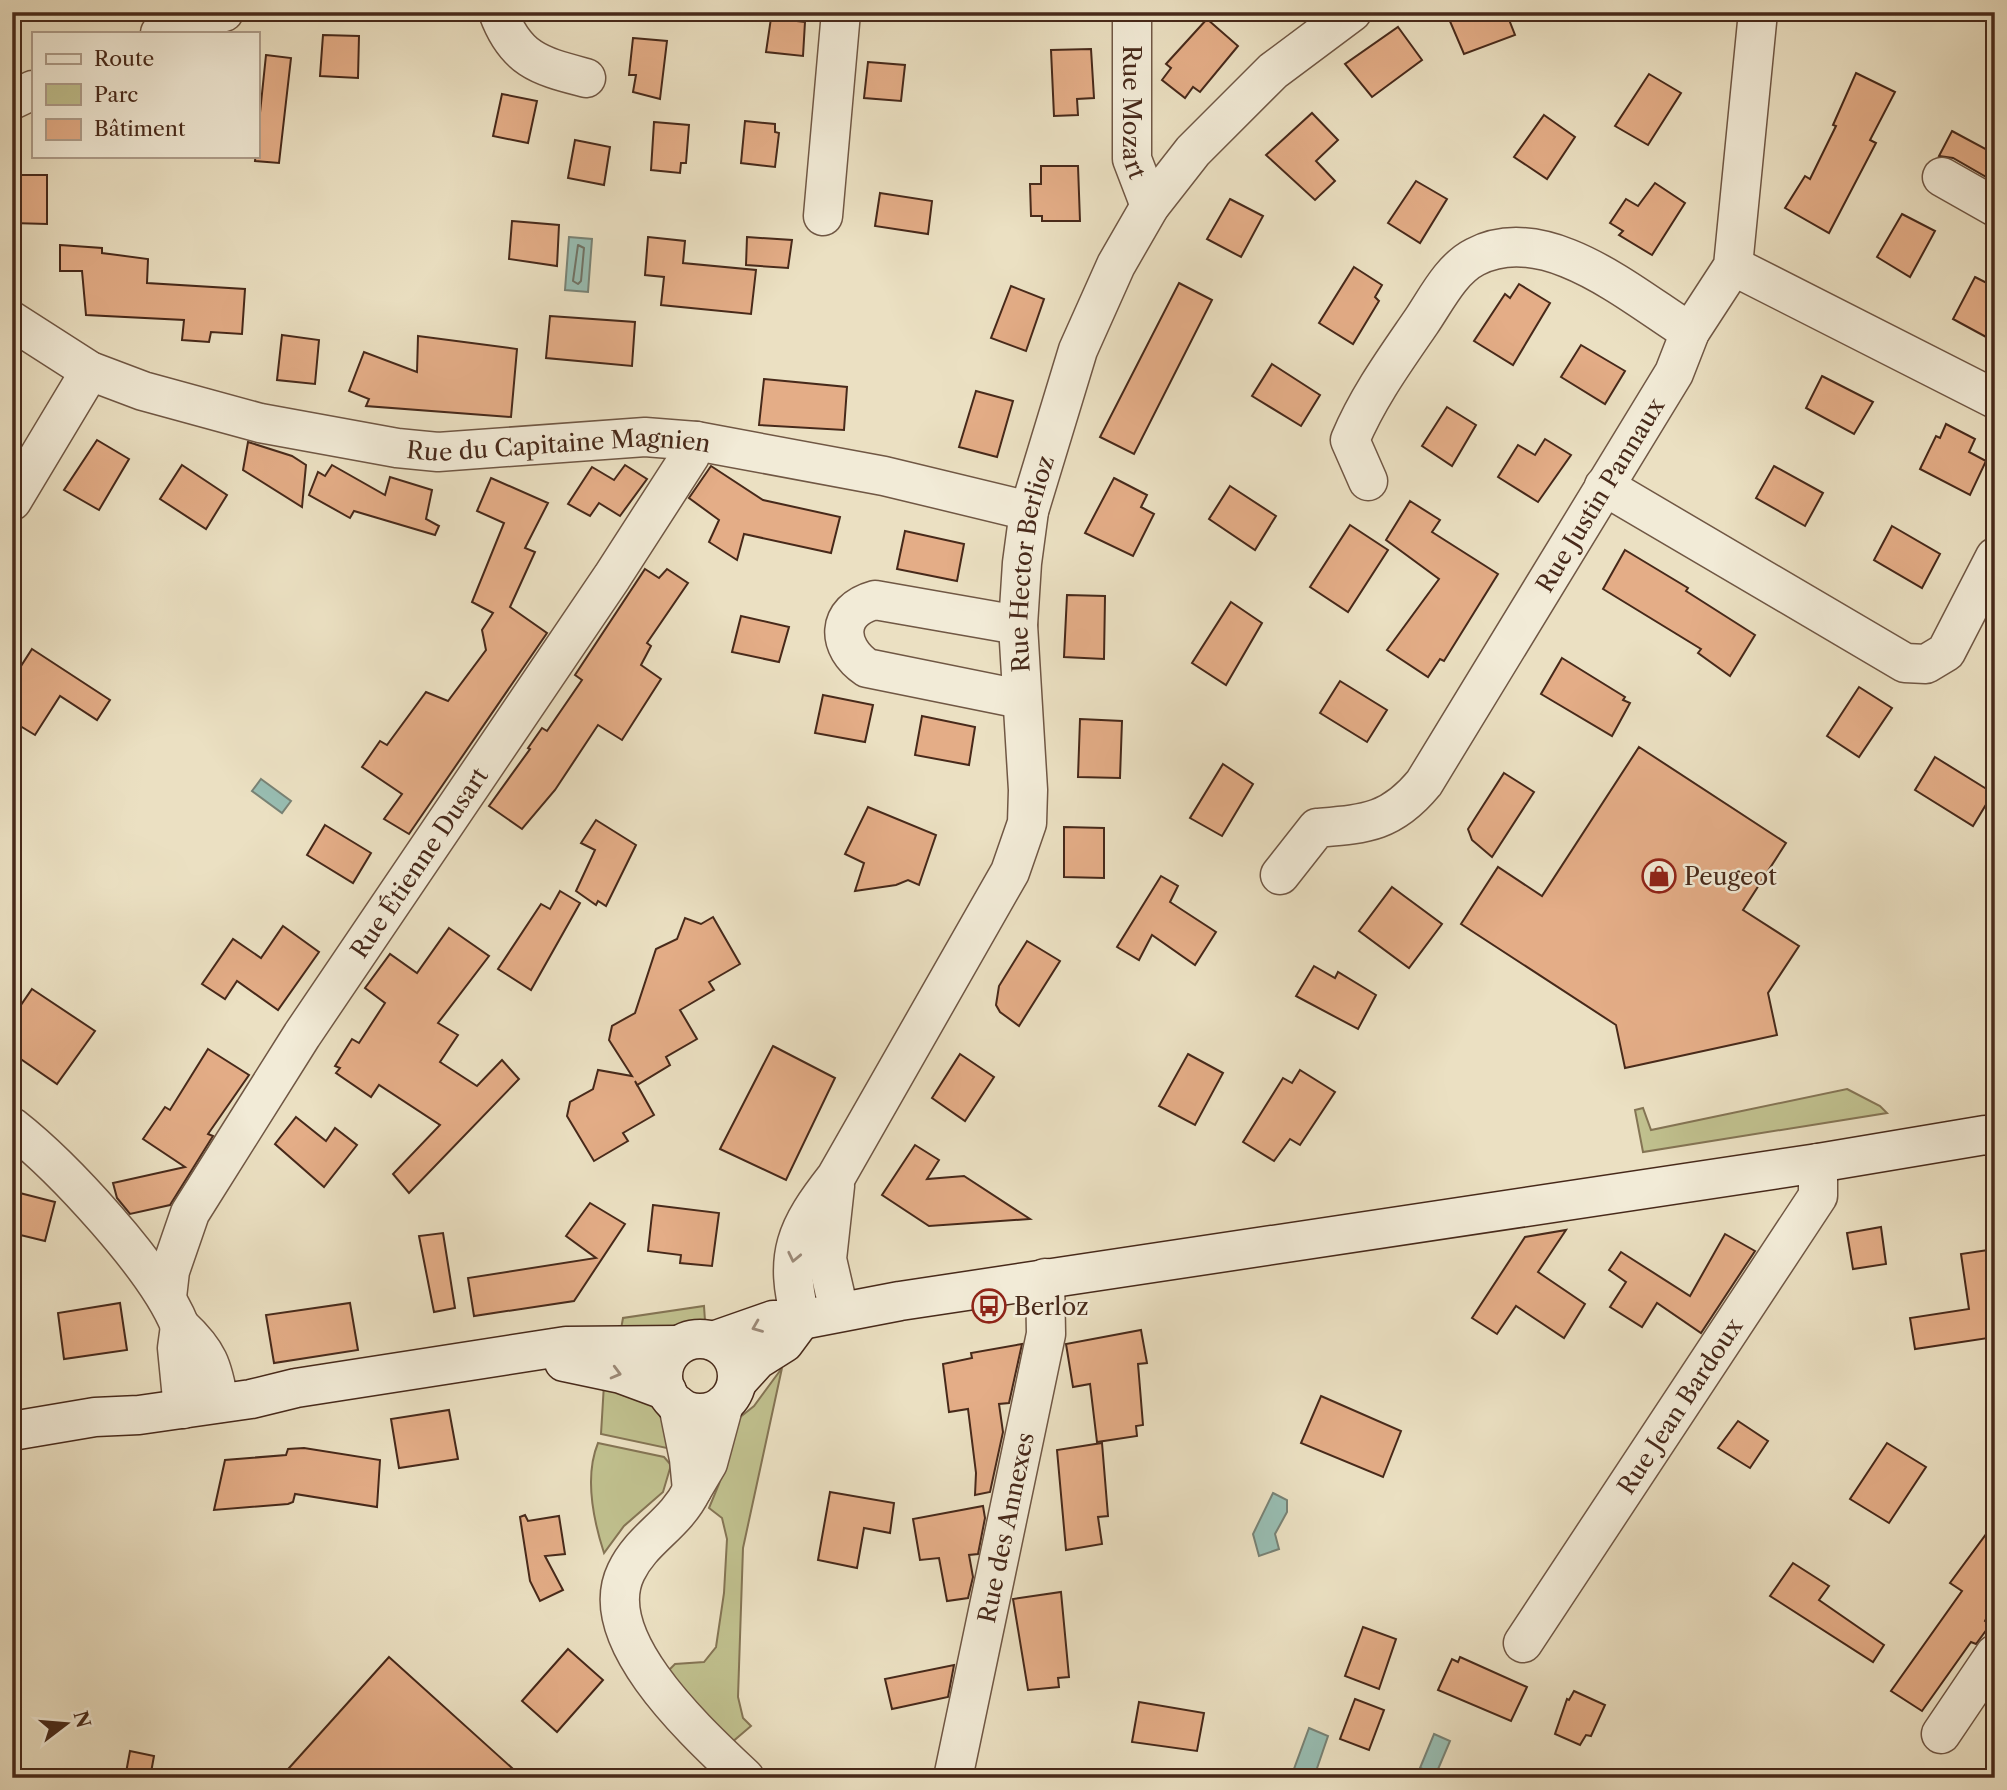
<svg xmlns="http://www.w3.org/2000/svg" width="2007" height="1790" viewBox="0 0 2007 1790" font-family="'Libre Caslon Text',serif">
<rect width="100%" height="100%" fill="#ebe0c2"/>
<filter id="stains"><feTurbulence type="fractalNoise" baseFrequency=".00286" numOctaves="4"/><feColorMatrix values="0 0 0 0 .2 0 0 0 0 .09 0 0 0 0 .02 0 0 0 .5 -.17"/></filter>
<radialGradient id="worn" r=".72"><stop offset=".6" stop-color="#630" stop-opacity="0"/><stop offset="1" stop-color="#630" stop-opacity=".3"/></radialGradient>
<!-- green -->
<g fill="#c0c08e" stroke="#847454" stroke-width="2">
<polygon points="1847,1089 1880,1106 1887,1113 1643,1152 1635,1110 1643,1108 1651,1130"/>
<polygon points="704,1306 705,1321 679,1325 666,1331 620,1335 623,1318"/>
<polygon points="782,1368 743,1548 738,1697 743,1718 751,1726 731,1743 667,1672 675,1664 704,1662 716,1647 724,1593 727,1539 722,1518 709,1508 719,1484 739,1418 754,1406"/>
<path d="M 604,1384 C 652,1401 658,1400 676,1450 L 601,1434 Z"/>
<path d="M 598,1443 L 664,1457 L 671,1465 L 663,1492 L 624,1526 L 604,1553 C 593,1519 584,1477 598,1443 Z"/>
</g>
<!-- water -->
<g fill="#98bdb2" stroke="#788275" stroke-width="2">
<polygon points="569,237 592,239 588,292 565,290"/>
<polygon points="261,779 291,801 282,813 252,791"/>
<polygon points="1273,1493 1287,1500 1287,1512 1275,1534 1279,1549 1259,1556 1253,1534"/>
<polygon points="1309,1728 1328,1736 1314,1777 1294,1769"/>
<polygon points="1434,1734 1450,1741 1436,1774 1420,1768"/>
</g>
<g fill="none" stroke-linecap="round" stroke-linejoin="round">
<!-- shore -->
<polygon stroke="#707366" stroke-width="2" points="578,245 584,248 581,281 578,284 573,281"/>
</g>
<!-- building -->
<g fill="#e4ad87" stroke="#47291a" stroke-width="2">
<polygon points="1446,12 1506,12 1515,35 1464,54"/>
<polygon points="771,18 805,22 803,56 766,52"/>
<polygon points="1207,19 1238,46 1200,92 1193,87 1185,98 1162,80 1171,68 1166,64"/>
<polygon points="1398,27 1422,60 1372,97 1345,64"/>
<polygon points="323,35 359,36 358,78 320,76"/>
<polygon points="633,38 667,41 660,99 633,92 636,75 629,75"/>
<polygon points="1091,49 1094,98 1077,99 1078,115 1054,116 1051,50"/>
<polygon points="266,55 291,58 279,163 255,161"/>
<polygon points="868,62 905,65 901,101 864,98"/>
<polygon points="1856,73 1895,92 1870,140 1876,143 1829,233 1785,208 1805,176 1810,179 1836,126 1833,125"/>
<polygon points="1649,74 1681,93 1648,145 1615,126"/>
<polygon points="502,94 537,101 528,143 493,136"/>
<polygon points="1312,113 1338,140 1316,161 1335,181 1315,200 1266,155"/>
<polygon points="1544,115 1575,137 1547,179 1514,157"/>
<polygon points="745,121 775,124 775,132 779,133 775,167 741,163"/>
<polygon points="654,122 689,125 686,163 681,163 680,173 651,170"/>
<polygon points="1952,131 1995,154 1995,182 1953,158 1939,156"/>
<polygon points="575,140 610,147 604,185 568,178"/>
<polygon points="1041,166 1078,166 1080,221 1042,221 1042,216 1031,216 1030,184 1041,184"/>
<polygon points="12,175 47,175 47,224 12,223"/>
<polygon points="1416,181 1447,199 1420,243 1388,223"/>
<polygon points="1655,183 1685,203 1652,255 1619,235 1623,231 1610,223 1626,199 1638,206"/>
<polygon points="880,193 932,201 928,234 875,226"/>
<polygon points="1230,199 1263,216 1241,257 1207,239"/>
<polygon points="1902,214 1935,231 1910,277 1877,257"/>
<polygon points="512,221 559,225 557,266 509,259"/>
<polygon points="648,237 685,241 683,263 756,270 751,314 661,305 664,277 645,275"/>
<polygon points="747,237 792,240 788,268 746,265"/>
<polygon points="60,245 102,248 102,253 148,259 147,283 245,289 242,334 211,332 209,342 182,340 184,320 86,315 82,271 60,271"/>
<polygon points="1354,267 1382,285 1375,297 1379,301 1353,344 1319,323"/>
<polygon points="1975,277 1995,287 1995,323 1988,338 1953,319"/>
<polygon points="1179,283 1212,300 1134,454 1100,437"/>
<polygon points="1519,284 1550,303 1513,365 1474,341 1505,294 1510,298"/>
<polygon points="1011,286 1044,299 1026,351 991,338"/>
<polygon points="550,316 635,322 632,366 546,358"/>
<polygon points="282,335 319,340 315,384 277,380"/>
<polygon points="418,336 517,349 511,417 366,406 369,399 349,391 364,352 417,372"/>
<polygon points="1581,345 1625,371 1605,404 1561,377"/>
<polygon points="1272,364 1320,395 1301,426 1252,396"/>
<polygon points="1822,376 1873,402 1854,434 1806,408"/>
<polygon points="764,379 847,387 844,430 759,425"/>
<polygon points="976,391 1013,401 997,457 959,447"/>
<polygon points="1447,407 1476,425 1452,466 1422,446"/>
<polygon points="1946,424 1975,439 1969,452 1986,461 1970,495 1920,469 1936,436 1940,438"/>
<polygon points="1545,439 1571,455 1538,502 1498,477 1518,445 1535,455"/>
<polygon points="97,440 129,459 99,510 64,490"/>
<polygon points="248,442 292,456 306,465 302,507 243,470"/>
<polygon points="182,465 227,495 206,529 160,499"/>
<polygon points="332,465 385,495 390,477 432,490 426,519 439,526 435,535 354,511 350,518 309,495 318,472 325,476"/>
<polygon points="625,465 647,479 620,516 599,503 590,516 568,504 592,467 614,480"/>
<polygon points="711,466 763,500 840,517 831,553 744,534 737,560 709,542 719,520 689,498"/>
<polygon points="1774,466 1823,493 1805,526 1756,498"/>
<polygon points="491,478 548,503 525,548 535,552 510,607 547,633 409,834 384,819 402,794 362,767 380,741 387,745 426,692 448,701 486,650 482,630 493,613 472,602 504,523 477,511"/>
<polygon points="1114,478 1147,495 1141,507 1154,514 1133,556 1085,533"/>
<polygon points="1230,486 1276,516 1255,550 1209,519"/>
<polygon points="1410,501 1440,520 1432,532 1498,574 1444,661 1440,659 1428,677 1387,650 1439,579 1386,540"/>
<polygon points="1350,525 1388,550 1348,612 1310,587"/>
<polygon points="1892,526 1940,554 1922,588 1874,560"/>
<polygon points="905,531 964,544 957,581 897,569"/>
<polygon points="1625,550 1688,588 1686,591 1755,635 1730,676 1698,653 1701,649 1603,589"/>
<polygon points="645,569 659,578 667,569 688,583 647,643 651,646 641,665 661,679 622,740 598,725 555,790 522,829 489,806 530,749 528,748 542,728 547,731 582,680 575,675"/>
<polygon points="1067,595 1105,596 1104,659 1064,657"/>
<polygon points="1231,602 1262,623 1226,685 1192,663"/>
<polygon points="741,616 789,627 779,662 732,652"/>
<polygon points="32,649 110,700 97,720 60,696 35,735 12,721 12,680"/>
<polygon points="1562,658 1625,697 1623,700 1630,703 1612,736 1541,694"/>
<polygon points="1340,681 1387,710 1367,742 1320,713"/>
<polygon points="1859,687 1892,708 1859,757 1827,736"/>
<polygon points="823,695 873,705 865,742 815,733"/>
<polygon points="922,716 975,727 969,765 915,755"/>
<polygon points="1080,719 1122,721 1120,778 1078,777"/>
<polygon points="1639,747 1786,843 1743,910 1799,946 1768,993 1777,1035 1625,1068 1616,1025 1461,924 1498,867 1542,896"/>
<polygon points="1935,757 1993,793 1973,826 1915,790"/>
<polygon points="1223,764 1253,784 1222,836 1190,818"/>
<polygon points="1504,773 1534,792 1492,857 1472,840 1468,829"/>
<polygon points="868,807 936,835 919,885 908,880 896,885 855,891 864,863 845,854"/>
<polygon points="596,820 636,845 606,906 598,901 596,905 576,891 595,850 581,843"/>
<polygon points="325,825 371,853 353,883 307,855"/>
<polygon points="1064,827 1104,828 1104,878 1064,877"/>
<polygon points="1161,876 1178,886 1170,902 1216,932 1195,965 1152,935 1139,960 1117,947"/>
<polygon points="1392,887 1442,924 1409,968 1359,931"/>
<polygon points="560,891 580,903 531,990 498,969 541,904 550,909"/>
<polygon points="713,917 740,964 709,982 714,990 680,1010 697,1039 666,1057 670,1065 637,1085 635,1081 654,1115 623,1133 628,1141 594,1161 567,1116 570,1102 593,1089 598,1070 632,1076 609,1040 612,1026 635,1013 656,949 677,939 685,918 701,924"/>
<polygon points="283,926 319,952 278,1010 237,981 225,999 202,984 233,939 261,958"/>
<polygon points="449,928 489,956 438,1023 458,1035 440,1062 477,1086 502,1060 519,1079 409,1193 393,1174 440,1125 379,1085 371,1097 336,1073 340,1068 335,1066 352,1039 359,1043 385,1003 365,988 390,954 417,973"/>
<polygon points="1027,941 1060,961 1019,1026 1000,1012 996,1005 999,986"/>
<polygon points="1314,966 1335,978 1338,972 1376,995 1358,1029 1296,996"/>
<polygon points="32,989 95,1031 57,1084 12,1053 12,1018"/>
<polygon points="773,1046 835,1078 786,1180 720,1149"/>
<polygon points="208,1049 249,1075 208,1134 213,1136 170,1205 130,1214 117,1198 113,1183 185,1167 143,1139 165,1107 170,1110"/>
<polygon points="960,1054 994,1077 965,1121 932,1098"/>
<polygon points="1188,1054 1223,1073 1195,1125 1159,1106"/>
<polygon points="1300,1070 1335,1092 1300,1145 1290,1139 1274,1161 1243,1142 1283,1078 1292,1083"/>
<polygon points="296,1117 326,1141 335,1128 357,1145 324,1187 275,1144"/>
<polygon points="915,1145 939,1160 927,1179 964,1176 1030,1219 929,1226 882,1195"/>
<polygon points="12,1191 55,1202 45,1241 12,1233"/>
<polygon points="590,1203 625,1224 574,1301 474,1316 468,1278 596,1258 566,1236"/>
<polygon points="653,1205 719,1213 712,1266 680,1263 681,1255 648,1251"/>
<polygon points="1881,1227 1886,1264 1853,1269 1847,1233"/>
<polygon points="1566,1230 1538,1272 1585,1304 1564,1338 1516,1306 1497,1334 1472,1318 1525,1237"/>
<polygon points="443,1233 455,1308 434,1312 419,1236"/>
<polygon points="1725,1234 1755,1251 1701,1333 1657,1303 1642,1327 1610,1307 1626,1282 1609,1270 1621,1252 1690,1296"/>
<polygon points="1995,1249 1995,1337 1915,1349 1910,1318 1969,1309 1961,1254"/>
<polygon points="120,1303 127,1350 64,1359 58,1313"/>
<polygon points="350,1303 358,1350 274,1363 266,1315"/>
<polygon points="1141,1330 1147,1363 1138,1364 1143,1425 1136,1426 1137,1436 1097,1442 1090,1384 1073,1387 1066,1344"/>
<polygon points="1022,1344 1009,1403 999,1404 1003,1432 990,1492 975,1495 976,1473 968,1409 949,1412 943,1364 972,1358 971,1353"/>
<polygon points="1321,1396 1401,1431 1383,1477 1301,1443"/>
<polygon points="449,1410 458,1459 399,1468 391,1419"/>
<polygon points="1738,1421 1768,1441 1750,1468 1718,1448"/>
<polygon points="1102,1443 1108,1516 1098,1517 1102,1544 1066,1550 1057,1450"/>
<polygon points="1887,1443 1926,1467 1889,1523 1850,1499"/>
<polygon points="304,1448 380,1460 377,1507 295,1494 293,1502 288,1504 214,1510 225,1460 286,1455 288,1449"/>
<polygon points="830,1492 894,1503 890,1533 864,1528 857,1568 818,1560"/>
<polygon points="983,1506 985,1518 978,1554 969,1555 973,1577 968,1598 947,1601 939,1558 920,1560 913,1519"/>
<polygon points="525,1515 528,1521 559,1516 565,1554 545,1556 563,1590 540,1601 530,1581 520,1517"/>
<polygon points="1995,1522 1995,1601 1985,1621 1990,1625 1976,1644 1971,1642 1922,1711 1891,1691 1962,1591 1950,1583"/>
<polygon points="1793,1563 1829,1586 1819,1600 1884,1645 1873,1662 1770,1596"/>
<polygon points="1061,1592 1069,1677 1058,1678 1059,1687 1028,1690 1013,1599"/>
<polygon points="1363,1627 1396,1639 1379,1689 1345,1676"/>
<polygon points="568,1649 603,1680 557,1732 522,1701"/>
<polygon points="389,1657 523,1778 280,1778"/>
<polygon points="1460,1657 1527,1687 1511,1721 1438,1690 1452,1659 1458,1662"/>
<polygon points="954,1665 948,1697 892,1709 885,1679"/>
<polygon points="1574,1691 1605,1705 1591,1736 1586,1735 1580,1745 1555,1734 1567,1699 1569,1700"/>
<polygon points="1355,1699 1384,1710 1369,1750 1340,1739"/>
<polygon points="1139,1702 1204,1713 1197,1751 1132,1742"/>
<polygon points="130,1751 154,1756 150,1778 125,1778"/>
</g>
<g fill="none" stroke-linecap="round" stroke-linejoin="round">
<defs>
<g id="street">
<path d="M 498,12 C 516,61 541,66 586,78"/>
<path id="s1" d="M 1132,12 L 1132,159 L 1150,206"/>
<polyline points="160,33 224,12"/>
<polyline points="12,100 33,90"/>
<polyline points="1942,177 1995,207"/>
<polyline points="823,216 841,12"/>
<polyline points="1733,266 1995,399"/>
<path id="s2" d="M 12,321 L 90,371 L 143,391 L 260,423 L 397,448 L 438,452 L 645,437 L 696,441 L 884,476 L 1029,511"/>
<path d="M 1368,481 L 1350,440 C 1368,397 1395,360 1421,322 C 1436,300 1451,269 1475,257 C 1546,220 1632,296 1690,332"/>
<polyline points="1604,486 1905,663 1926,664 1946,652 1995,557"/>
<polyline points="12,501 90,371"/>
<path d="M 1018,625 L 875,600 C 835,611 836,647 867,668 L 1020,699"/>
<path id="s3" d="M 1280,875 L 1317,828 C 1365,824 1391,823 1424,783 L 1674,373 L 1690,332 L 1733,266 L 1758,12"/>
<path d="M 12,1127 C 63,1167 157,1268 180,1326"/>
<polyline points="835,1186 827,1259 839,1311"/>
<path id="s4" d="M 167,1297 L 170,1271 L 190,1213 L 302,1035 L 612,577 L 690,456 L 696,441"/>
<path id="s5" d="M 801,1320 C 783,1255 796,1228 836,1177 L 1010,872 L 1027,823 L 1028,790 L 1018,625 L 1022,563 L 1029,511 L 1078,350 L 1116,265 L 1150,206 L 1193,151 L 1273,71 L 1352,12"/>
<polyline points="678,1405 689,1459 692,1490 708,1463 724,1404"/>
<path d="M 183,1409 L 177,1348 L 180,1326 C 208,1352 213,1366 219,1403"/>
<path d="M 692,1490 C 675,1525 642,1538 626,1572 C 593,1640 701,1736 745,1778"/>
<path id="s6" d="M 1523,1643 L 1818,1196 L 1818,1163"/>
<polyline points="1941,1734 1995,1654"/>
<path id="s7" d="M 953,1778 L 1046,1334 L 1045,1278"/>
</g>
<g id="secondary">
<circle cx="700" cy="1376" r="37"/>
<polyline points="713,1341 773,1320 801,1320 900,1301 1818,1163 1985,1135 1995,1137"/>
<polyline points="564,1362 621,1374 667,1391"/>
<polyline points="737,1382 757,1360 784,1343 801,1320"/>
<polyline points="12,1431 95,1417 139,1415 251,1399 296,1388 566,1346 679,1345"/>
</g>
</defs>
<!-- street casing -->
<use href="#street" stroke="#705744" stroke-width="41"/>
<!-- secondary casing -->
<use href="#secondary" stroke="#47291a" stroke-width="41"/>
<!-- street -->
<use href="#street" stroke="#f2ebd7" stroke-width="38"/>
<!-- secondary -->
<use href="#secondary" stroke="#f2ebd7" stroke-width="38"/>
</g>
<!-- one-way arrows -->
<defs><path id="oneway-chevron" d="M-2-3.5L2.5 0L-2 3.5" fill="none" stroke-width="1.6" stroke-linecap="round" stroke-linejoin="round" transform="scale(1.75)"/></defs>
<g stroke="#9c8a78">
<use href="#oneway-chevron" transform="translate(794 1257) rotate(102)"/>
<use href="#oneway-chevron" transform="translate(757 1327) rotate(158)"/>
<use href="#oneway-chevron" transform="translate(616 1373) rotate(15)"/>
</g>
<!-- icons -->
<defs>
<symbol id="shop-ring" viewBox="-11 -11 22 22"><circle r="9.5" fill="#f2ebd7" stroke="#8f2418" stroke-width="1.5"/><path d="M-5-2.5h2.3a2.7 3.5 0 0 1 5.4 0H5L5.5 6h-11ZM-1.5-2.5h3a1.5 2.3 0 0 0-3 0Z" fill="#8f2418"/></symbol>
<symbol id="bus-ring" viewBox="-11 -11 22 22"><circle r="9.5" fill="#f2ebd7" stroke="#8f2418" stroke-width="1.5"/><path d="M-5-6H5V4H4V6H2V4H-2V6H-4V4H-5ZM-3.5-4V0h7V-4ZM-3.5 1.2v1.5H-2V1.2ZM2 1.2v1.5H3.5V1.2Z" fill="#8f2418"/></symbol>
</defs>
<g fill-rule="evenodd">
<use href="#shop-ring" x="1640" y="857" width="38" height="38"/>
<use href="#bus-ring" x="970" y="1287" width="38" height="38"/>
</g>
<g text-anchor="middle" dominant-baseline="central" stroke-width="5" stroke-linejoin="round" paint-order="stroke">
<!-- street labels -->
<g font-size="24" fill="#47291a" stroke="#f2ebd7">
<text stroke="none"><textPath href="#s1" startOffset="100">Rue Mozart</textPath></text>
<text stroke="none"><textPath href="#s2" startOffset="572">Rue du Capitaine Magnien</textPath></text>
<text stroke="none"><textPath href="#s3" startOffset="518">Rue Justin Pannaux</textPath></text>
<text stroke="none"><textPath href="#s5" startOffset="819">Rue Hector Berlioz</textPath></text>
<text stroke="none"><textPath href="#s4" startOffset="506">Rue Étienne Dusart</textPath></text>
<text stroke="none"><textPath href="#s6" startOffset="284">Rue Jean Bardoux</textPath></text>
<text stroke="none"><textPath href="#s7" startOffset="256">Rue des Annexes</textPath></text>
</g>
<!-- poi labels -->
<g font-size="24" fill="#47291a" stroke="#f2ebd7" text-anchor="start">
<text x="1684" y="876">Peugeot</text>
<text x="1014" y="1306">Berloz</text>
</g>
</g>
<!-- margin -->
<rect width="2007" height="1790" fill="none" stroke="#ebe0c2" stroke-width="42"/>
<rect x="14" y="14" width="1979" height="1762" fill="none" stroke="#47291a" stroke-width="3.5"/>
<rect x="21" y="21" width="1965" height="1748" fill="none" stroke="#47291a" stroke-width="2"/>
<!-- legend -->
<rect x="32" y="32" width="228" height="126" fill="#f2ebd7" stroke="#ae9d8b" stroke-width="2"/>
<rect x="46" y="54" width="35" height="10" fill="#f2ebd7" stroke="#ae9d8b" stroke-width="2"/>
<text x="94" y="66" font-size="21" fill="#47291a">Route</text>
<rect x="46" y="84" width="35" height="21" fill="#c0c08e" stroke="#ae9d8b" stroke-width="2"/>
<text x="94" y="102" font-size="21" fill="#47291a">Parc</text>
<rect x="46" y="119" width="35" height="21" fill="#e4ad87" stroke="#ae9d8b" stroke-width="2"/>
<text x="94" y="136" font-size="21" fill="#47291a">Bâtiment</text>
<!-- north arrow -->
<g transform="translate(66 1724) rotate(74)" stroke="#f2ebd7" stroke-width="5" paint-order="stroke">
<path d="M0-5L12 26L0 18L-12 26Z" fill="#47291a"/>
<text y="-10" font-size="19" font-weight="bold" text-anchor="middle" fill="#47291a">N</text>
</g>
<rect width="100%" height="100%" filter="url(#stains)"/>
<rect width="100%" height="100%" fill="url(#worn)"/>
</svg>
